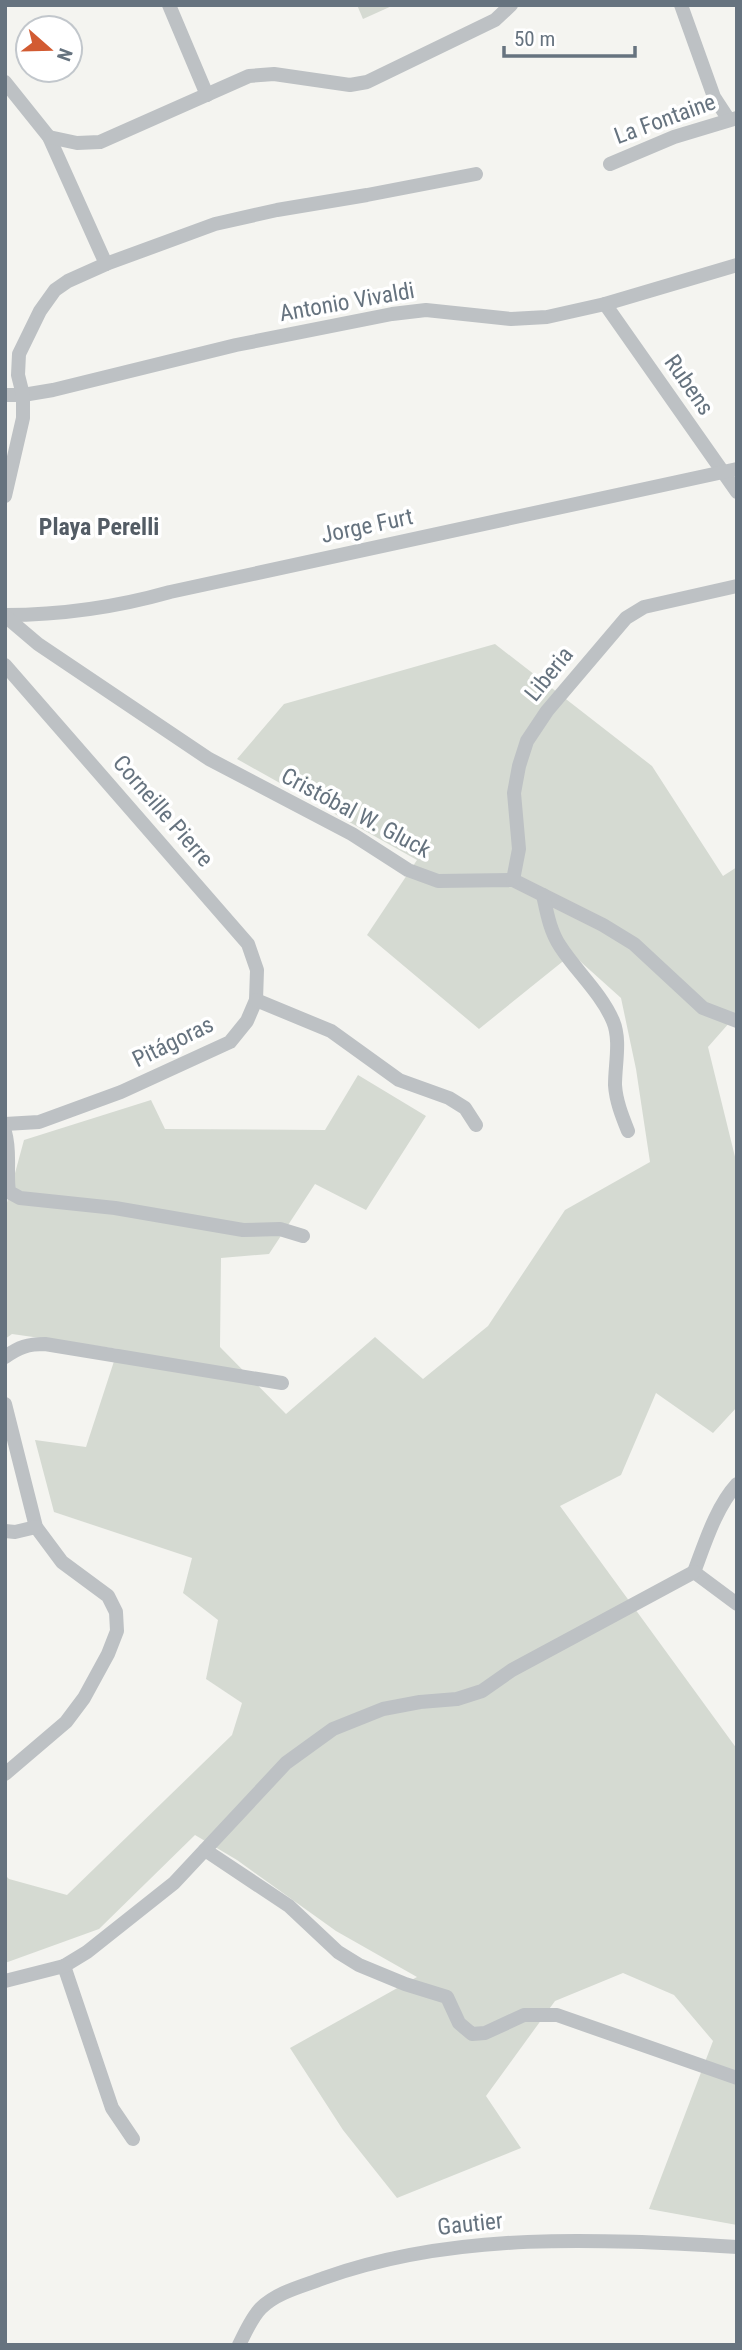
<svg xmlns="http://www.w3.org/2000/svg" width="742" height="2350" viewBox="0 0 742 2350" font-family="'Roboto Condensed',sans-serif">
<rect width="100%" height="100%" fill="#f4f4f0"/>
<!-- green -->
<g fill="#d5dad2">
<polygon points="357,5 394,5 363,19"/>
<polygon points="495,644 652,766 723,876 737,867 737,1014 708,1047 737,1165 737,1407 713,1433 656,1393 621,1475 560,1506 737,1749 737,2225 649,2209 713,2041 674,1995 623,1973 555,2001 486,2096 521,2148 397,2198 343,2130 290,2048 417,1977 336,1931 237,1860 195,1835 99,1929 5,1963 5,1875 9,1879 67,1895 232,1735 242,1703 206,1679 218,1620 183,1593 192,1558 54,1512 35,1440 86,1447 118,1349 12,1334 5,1339 5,1210 24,1140 151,1100 165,1129 325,1130 358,1075 426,1116 366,1210 315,1184 269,1254 221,1258 220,1347 286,1414 375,1337 423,1379 488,1326 565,1210 650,1162 636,1069 621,998 572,954 479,1029 367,935 417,860 237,759 284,704"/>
</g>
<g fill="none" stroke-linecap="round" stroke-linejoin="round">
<!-- street -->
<g stroke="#bdc1c4" stroke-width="14">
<polyline points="169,5 207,95"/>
<polyline points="681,5 714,97 729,120"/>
<polyline points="5,82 49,137 106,264"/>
<polyline points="49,137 77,143 100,142 249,76 274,74 350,85 367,82 495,20 511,5"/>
<polyline points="610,164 674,137 737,118"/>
<polyline points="605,304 737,492"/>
<polyline points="5,395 23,395 53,390 236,345 392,314 426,310 511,319 547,317 605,304 737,265"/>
<polyline points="5,496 23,418 23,395 18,375 19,354 40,311 55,290 68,281 106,264 215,224 277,210 367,195 476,174"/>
<path d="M 5,615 C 61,615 117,607 170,592 L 737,469"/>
<polyline points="5,616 38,644 209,759 352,834 408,870 438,881 513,880 603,925 634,944 703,1008 737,1021"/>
<polyline points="5,665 248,944 257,970 256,1000 247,1021 230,1042 121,1092 39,1122 5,1124"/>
<polyline points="513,880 519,849 514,793 519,766 527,741 547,711 626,618 644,607 737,586"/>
<path d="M 543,895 C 547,913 550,931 560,946 C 576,971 601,993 613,1021 C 621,1040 615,1064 615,1085 C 616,1101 622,1116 628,1131"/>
<polyline points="256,1000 331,1031 399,1080 449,1098 465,1108 476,1125"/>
<path d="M 5,1132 C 11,1152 6,1172 9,1192 L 20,1198 L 115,1208 L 243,1230 L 280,1229 L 303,1236"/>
<path d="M 5,1357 C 19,1347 28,1344 45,1344 L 282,1383"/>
<polyline points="5,1404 36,1527 62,1562 108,1596 116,1612 117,1631 108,1654 84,1698 66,1722 5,1774"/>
<polyline points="5,1531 15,1532 36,1527"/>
<path d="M 694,1572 C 705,1543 716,1507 737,1484"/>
<polyline points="694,1572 737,1604"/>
<polyline points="205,1850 289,1906 338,1952 359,1965 405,1984 447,1997 459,2023 472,2034 485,2033 524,2015 557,2015 737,2078"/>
<polyline points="64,1966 112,2108 133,2139"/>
<polyline points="5,1981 64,1966 87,1952 174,1883 286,1763 333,1729 383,1709 420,1702 457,1699 482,1691 512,1670 694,1572"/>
<path d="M 239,2345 C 245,2333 252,2317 261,2308 C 277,2292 303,2286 324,2278 C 456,2231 598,2239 737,2247"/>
</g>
</g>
<g text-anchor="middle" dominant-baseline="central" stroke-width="7" stroke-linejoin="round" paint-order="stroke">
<!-- street labels -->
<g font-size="23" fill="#66737f" stroke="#fff">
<text transform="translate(665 119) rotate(-20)">La Fontaine</text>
<text transform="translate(347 302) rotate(-10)">Antonio Vivaldi</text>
<text transform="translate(689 385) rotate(55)">Rubens</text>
<text transform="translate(367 526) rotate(-12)">Jorge Furt</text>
<text transform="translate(549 674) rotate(-51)">Liberia</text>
<text transform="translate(163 811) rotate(49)">Corneille Pierre</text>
<text transform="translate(356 813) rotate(28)">Cristóbal W. Gluck</text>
<text transform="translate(173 1042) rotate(-26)">Pitágoras</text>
<text transform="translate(470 2224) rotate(-6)">Gautier</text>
</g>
<!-- neighbourhood labels -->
<g font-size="24" font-weight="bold" fill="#535c65" stroke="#fff">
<text x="99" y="527">Playa Perelli</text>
</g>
</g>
<!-- border -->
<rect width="742" height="2350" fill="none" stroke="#66737f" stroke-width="14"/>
<!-- north arrow -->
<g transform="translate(49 49) rotate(110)"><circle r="33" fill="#ffffff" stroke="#c2c7cc" stroke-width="2"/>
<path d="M0-5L12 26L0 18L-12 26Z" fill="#d25b32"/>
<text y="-10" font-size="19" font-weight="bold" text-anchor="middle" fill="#66737f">N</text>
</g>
<!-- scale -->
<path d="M504 46v10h131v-10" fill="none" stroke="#66737f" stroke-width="3.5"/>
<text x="514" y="46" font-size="21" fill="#66737f" stroke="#ffffff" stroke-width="5" paint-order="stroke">50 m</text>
</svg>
